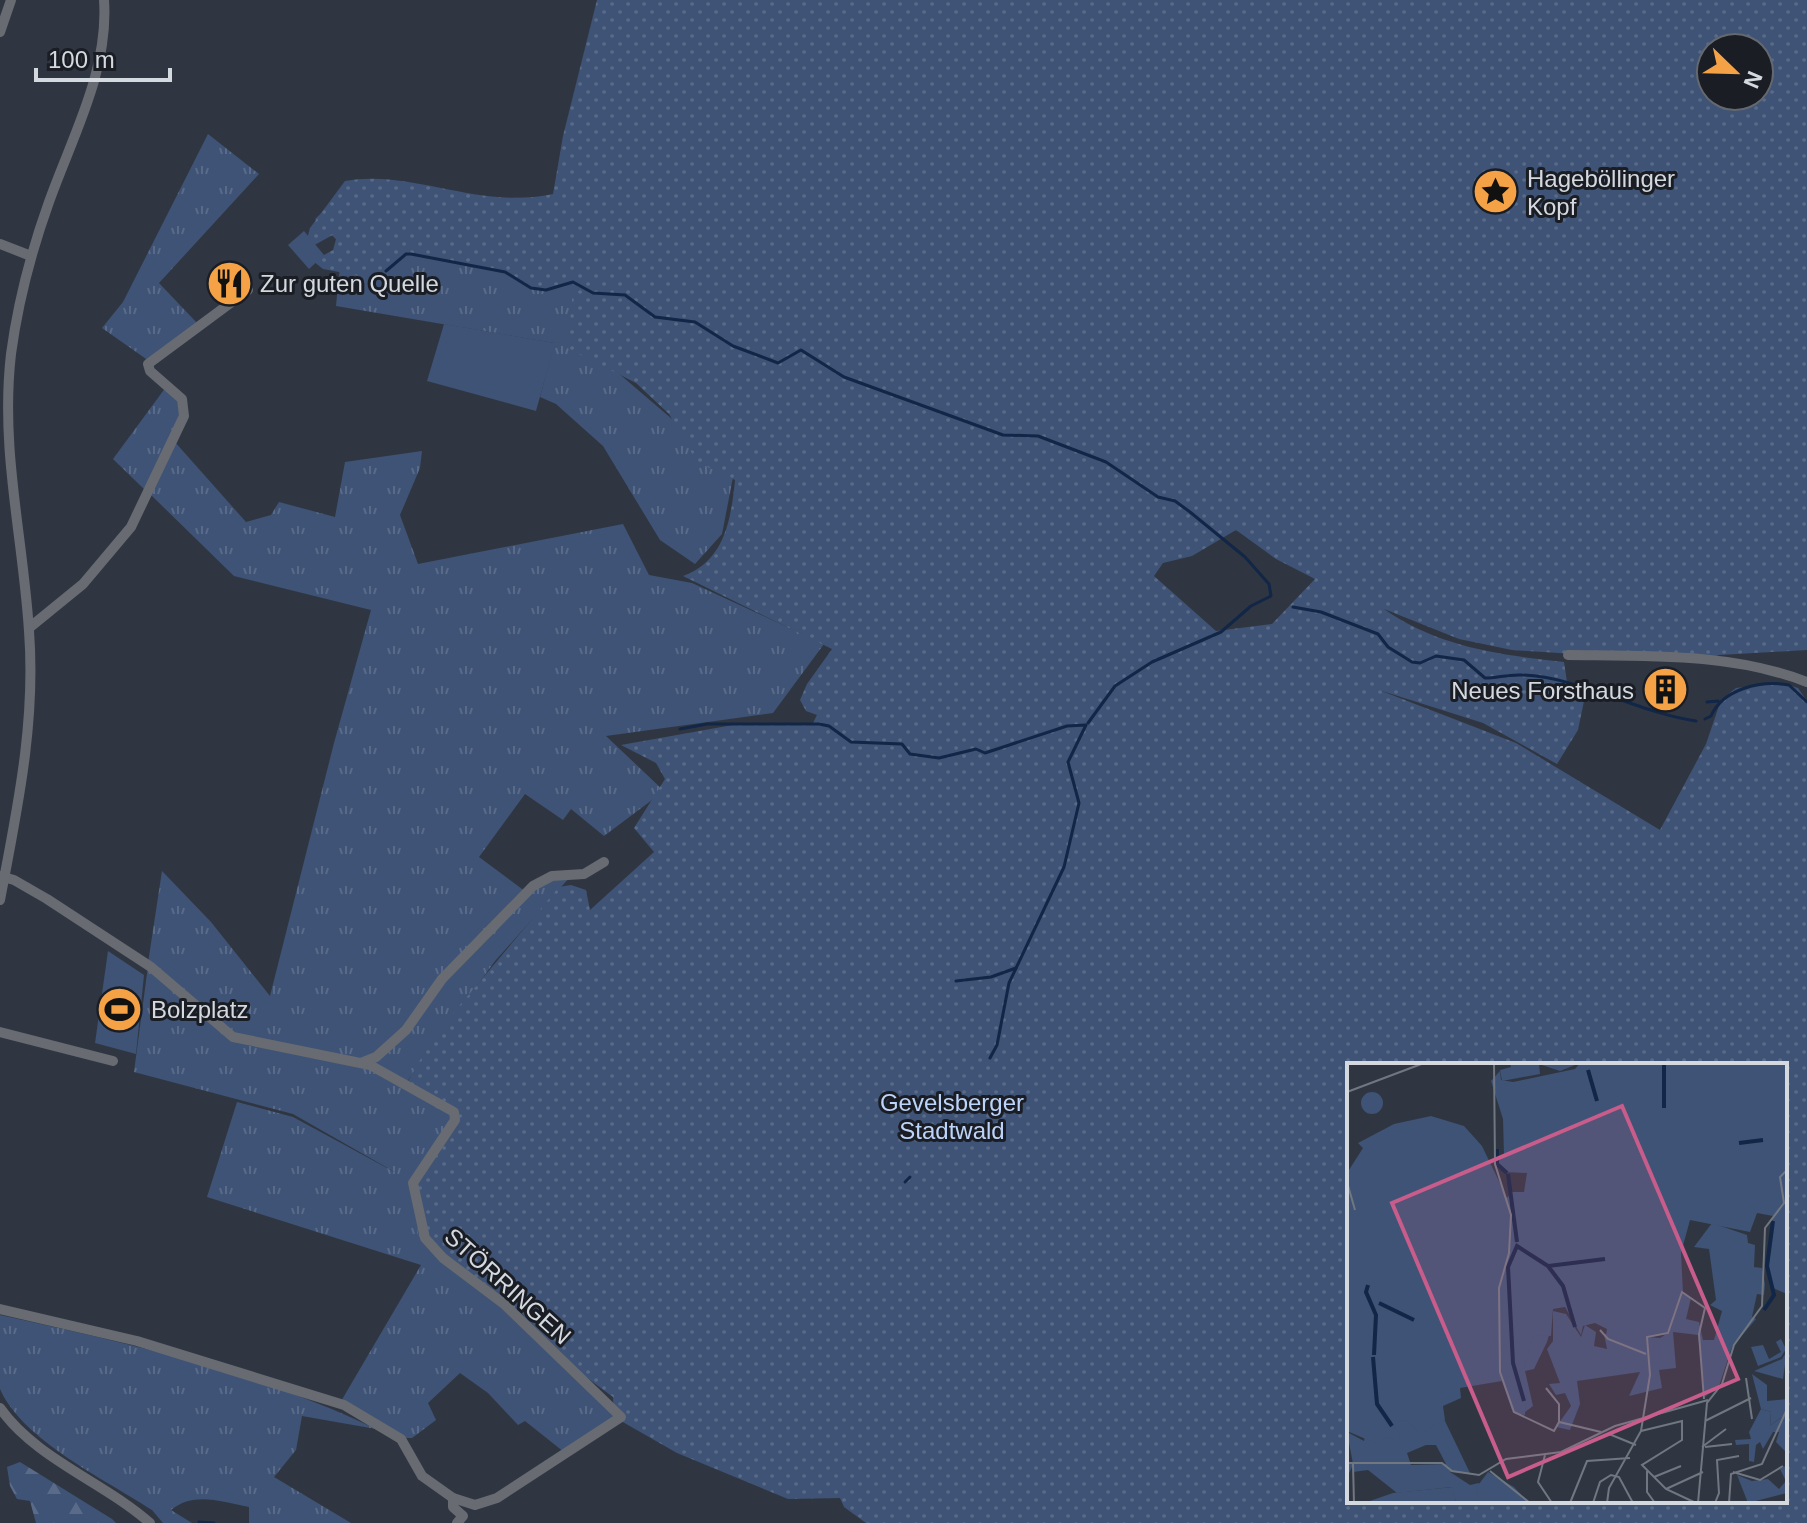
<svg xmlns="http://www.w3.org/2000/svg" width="1807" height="1523" viewBox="0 0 1807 1523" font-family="Helvetica,sans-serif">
<defs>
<pattern id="grass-tufts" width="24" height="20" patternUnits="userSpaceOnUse" patternTransform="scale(2)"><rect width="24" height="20" fill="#3e5375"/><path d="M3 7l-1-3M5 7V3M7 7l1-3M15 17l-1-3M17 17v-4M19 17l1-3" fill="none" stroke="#596b88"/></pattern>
<pattern id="forest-firs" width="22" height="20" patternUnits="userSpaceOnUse" patternTransform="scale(2)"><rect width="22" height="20" fill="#3e5375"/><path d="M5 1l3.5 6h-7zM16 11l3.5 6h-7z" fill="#596b88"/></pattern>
<pattern id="park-dots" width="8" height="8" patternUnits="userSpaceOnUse" patternTransform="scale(2)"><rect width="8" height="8" fill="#3e5375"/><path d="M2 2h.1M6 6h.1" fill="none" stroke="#596b88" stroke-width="1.8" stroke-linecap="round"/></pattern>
</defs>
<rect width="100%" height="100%" fill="#2f3642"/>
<!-- grass -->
<g fill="url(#grass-tufts)">
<polygon points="208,134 259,174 159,283 198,324 149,361 102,328 123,302"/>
<polygon points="349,188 403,199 616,214 576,337 734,472 722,534 695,564 660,540 603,446 556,404 540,397 554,343 336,306 342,245 315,219"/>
<polygon points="166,387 181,400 182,409 147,492 113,459"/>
<polygon points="174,441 246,522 271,515 279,502 335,517 345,462 422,451 420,468 400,515 418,564 623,524 649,575 692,583 824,644 773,713 606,736 664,791 604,836 571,809 563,820 525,794 479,857 526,892 387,1046 362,1060 239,1039 148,963 162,871 211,922 270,996 334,743 371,610 234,576 151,495"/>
<polygon points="570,877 495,961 406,1083 366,1063 377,1058 434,992 544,881"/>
<polygon points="148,966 233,1039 249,1045 361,1064 453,1113 525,1327 620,1417 564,1452 525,1421 518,1425 488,1393 460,1373 428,1403 436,1420 412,1438 401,1438 340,1403 421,1265 207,1197 237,1102 293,1117 400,1175 293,1114 134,1072"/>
<path d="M 0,1315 C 127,1343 258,1372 376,1429 L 302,1416 L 296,1450 L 274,1477 L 351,1523 L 249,1523 L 249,1507 C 222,1502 194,1491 171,1510 L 192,1523 L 163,1523 L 152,1510 C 106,1480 22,1440 0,1389 Z"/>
</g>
<!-- forest -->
<polygon fill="url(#forest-firs)" points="20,1462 112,1519 116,1523 36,1523 30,1501 17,1499 10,1486 7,1467"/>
<!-- park -->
<path fill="url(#park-dots)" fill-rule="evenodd" d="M 597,0 L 1807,0 L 1807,650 L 1719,655 L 1698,662 L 1512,650 L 1459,639 L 1384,609 C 1438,647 1500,655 1564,662 L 1567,682 L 1584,701 L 1578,730 L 1557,764 L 1483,723 L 1379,690 L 1516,743 L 1660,830 L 1706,744 L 1721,700 L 1736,688 L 1782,683 L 1798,688 L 1807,701 L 1807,1523 L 866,1523 L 844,1507 L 840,1498 L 788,1499 L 677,1453 L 614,1417 L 613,1397 L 540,1343 L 518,1307 L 454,1269 L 418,1235 L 413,1193 L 451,1117 L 404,1088 L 434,1036 L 559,887 L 571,885 L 586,890 L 590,910 L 654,852 L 634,828 L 665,779 L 656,763 L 621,745 L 744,723 L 813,723 L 817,715 L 806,711 L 800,700 L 807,684 L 832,649 L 683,576 C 725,561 731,519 735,480 L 697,462 L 669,414 L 636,383 L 567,348 L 574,281 L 542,289 L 529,288 L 504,272 L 407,253 L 388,269 L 387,281 L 323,269 L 313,261 L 333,250 L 338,232 L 311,247 L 306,243 L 310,228 L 345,181 C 414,169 476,210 553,194 L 563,136 ZM 1711,48 L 1759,48 L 1759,96 L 1711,96 ZM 1236,530 L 1276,559 L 1315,579 L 1272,624 L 1216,631 L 1154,576 L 1163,563 L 1192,556 ZM 1349,1065 L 1785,1065 L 1785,1501 L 1349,1501 Z"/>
<!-- garden -->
<g fill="#3e5375">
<polygon points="304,231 324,255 309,269 288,245"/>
<polygon points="444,324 555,343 536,411 427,381"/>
<polygon points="108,951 144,975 136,1054 95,1043"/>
</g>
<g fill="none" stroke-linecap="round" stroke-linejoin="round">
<!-- stream -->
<g stroke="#122647" stroke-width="3">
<polyline points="386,271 406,254 411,254 505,272 531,288 546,290 573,282 593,293 625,295 655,317 695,322 733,346 778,363 801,350 844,377 1003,435 1038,436 1106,462 1158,497 1175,501 1190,512 1245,557 1269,584 1271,596 1251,606 1221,632 1152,662 1115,686 1088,723"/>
<path d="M 1293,607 L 1321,612 L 1378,634 L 1388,647 L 1412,662 L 1420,663 L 1436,656 L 1464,660 L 1485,678 C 1497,678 1509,674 1522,675 C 1576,676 1639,713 1696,721"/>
<polyline points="1707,702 1718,701"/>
<path d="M 1705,719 L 1711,716 C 1723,689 1760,680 1789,685 L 1807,702"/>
<polyline points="680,729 707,724 819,724 829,726 851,742 902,744 910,754 939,758 976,749 985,753 1067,726 1086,725 1068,762 1079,803 1064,867 1009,983 997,1045 990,1058"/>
<polyline points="956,981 991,977 1016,968"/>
<polyline points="905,1182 910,1177"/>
<polyline points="199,1522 214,1523"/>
</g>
<!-- minor -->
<g stroke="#686b71" stroke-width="10">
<polyline points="0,32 11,0"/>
<polyline points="0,244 31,256"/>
<polyline points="29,628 83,584 131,527 184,416 182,399 150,371 148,364 248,290"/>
<path d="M 1568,655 C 1647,656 1733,653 1807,682"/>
<polyline points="0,876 14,880 47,899 151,967 233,1037 370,1065 454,1112 455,1120 413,1183 425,1238 443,1258 504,1304 621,1417 497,1498 475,1505 453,1498 422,1476 401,1439 344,1405 137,1341 0,1309"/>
<path d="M 0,900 C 17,810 36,723 29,631 C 23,537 0,449 11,354 C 18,302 31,252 49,202 C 72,137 109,71 104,0"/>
<polyline points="0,1032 113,1061"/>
<polyline points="361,1063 376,1057 406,1030 442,979 533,886 552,876 584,874 604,862"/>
<path d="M 0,1408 C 36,1459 104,1482 150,1523"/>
<polyline points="453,1498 453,1507 463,1516 457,1523"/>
</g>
</g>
<!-- icons -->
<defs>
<symbol id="sight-disc" viewBox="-11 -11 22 22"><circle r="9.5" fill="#f5a246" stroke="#1a1d23"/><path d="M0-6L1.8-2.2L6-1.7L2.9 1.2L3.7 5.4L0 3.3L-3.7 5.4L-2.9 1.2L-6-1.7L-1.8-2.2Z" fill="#111"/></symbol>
<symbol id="restaurant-disc" viewBox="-11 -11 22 22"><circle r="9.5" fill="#f5a246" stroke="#1a1d23"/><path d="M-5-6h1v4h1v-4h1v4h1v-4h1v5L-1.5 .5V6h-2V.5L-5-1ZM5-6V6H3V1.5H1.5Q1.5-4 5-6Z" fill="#111"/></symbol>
<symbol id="building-disc" viewBox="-11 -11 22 22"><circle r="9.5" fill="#f5a246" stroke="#1a1d23"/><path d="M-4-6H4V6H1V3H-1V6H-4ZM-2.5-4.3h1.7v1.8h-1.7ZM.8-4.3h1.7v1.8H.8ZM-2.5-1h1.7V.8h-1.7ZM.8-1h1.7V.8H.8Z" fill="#111"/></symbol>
<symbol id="stadium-disc" viewBox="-11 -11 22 22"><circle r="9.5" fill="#f5a246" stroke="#1a1d23"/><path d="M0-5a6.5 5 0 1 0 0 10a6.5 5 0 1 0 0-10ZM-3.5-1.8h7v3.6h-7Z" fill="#111"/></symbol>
</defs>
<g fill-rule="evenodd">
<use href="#sight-disc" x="1470" y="166" width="51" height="51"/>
<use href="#restaurant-disc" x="204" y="258" width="51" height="51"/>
<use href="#building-disc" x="1640" y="664" width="51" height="51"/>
<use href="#stadium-disc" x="94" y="984" width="51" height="51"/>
</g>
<g text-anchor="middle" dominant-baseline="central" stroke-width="6" stroke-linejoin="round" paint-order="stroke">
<!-- poi labels -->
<g font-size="24" fill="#d4d9e0" stroke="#1a1d23" text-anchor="start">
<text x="1527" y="178">Hageböllinger<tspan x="1527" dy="28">Kopf</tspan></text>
<text x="260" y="283">Zur guten Quelle</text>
<text x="1634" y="690" text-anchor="end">Neues Forsthaus</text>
<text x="151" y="1009">Bolzplatz</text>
</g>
<!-- park labels -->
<g font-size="24" fill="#bdd4fa" stroke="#1a1d23">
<text x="952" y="1102">Gevelsberger<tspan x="952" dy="28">Stadtwald</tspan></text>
</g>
<!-- street labels -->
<g font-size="24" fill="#d4d9e0" stroke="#1a1d23">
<text transform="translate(508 1286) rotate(42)">STÖRRINGEN</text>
</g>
</g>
<!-- overview -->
<g transform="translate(1347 1063)">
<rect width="440" height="440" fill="#2f3642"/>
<path d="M 365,160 L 400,172 L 401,180 L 408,182 L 407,204 L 415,205 L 418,221 L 417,232 L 410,231 L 405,254 L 409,256 L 385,284 L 372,323 L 358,334 L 351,272 L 326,269 L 329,305 L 312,307 L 315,325 L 282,333 L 293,309 L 230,318 L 233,341 L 223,367 L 209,364 L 224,343 L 218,330 L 209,332 L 202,321 L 213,320 L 200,286 L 206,278 L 206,248 L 219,251 L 234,274 L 238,262 L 249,269 L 247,283 L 260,286 L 257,271 L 313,275 L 321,270 L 335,229 L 344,235 L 339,256 L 352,259 L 356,277 L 367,277 L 375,248 L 363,242 L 369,237 L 362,186 L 347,184 ZM 195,270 L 202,272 L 200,279 L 187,306 L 178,308 L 186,343 L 174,352 L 154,290 L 175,305 L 185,272 ZM 405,311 L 420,322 L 420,338 L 440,336 L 440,360 L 433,355 L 423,363 L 424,349 L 414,346 ZM 25,342 L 60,358 L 97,356 L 123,410 L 103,409 L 123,422 L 132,420 L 132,440 L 109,440 L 105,424 L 50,430 L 21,407 L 6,409 L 5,404 L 0,414 L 0,400 L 6,401 L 0,369 L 17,378 ZM 79,382 L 89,382 L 99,401 L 64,402 L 60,390 Z" fill="#3e5375" fill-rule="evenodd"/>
<path d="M 434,276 L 439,286 L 434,294 L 411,303 L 404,284 L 416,282 L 422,296 L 434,289 L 429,279 ZM 440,288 L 436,316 L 407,308 L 435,296 ZM 414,346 L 424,349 L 423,363 L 433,355 L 440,360 L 440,390 L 429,379 L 432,369 L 426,369 L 416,386 L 413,379 L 409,382 L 407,399 L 402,398 L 402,381 L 389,382 L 388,377 L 404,376 L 402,369 ZM 440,402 L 440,430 L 401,440 L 390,412 L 405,418 L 421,416 L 432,426 L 439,418 L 433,406 ZM 141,409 L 167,424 L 182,440 L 132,440 L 129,425 ZM 106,424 L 109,440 L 17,440 L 46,430 Z" fill="#3e5375"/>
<path d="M 233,0 L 440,0 L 440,231 L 426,225 L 421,210 L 426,153 L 410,150 L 403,169 L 343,157 L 334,190 L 336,230 L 321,271 L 301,274 L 300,283 L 290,281 L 259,272 L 260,266 L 248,260 L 236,263 L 234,272 L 218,244 L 206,246 L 204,273 L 187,272 L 177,305 L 167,309 L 173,336 L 179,337 L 178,352 L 166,350 L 155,318 L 113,325 L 114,335 L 96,343 L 98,357 L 73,371 L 61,358 L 43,357 L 53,372 L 51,378 L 40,374 L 28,380 L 0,368 L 0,110 L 16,85 L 11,80 L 47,61 L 84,53 L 117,63 L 135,83 L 160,135 L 165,129 L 177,129 L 180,110 L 157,109 L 150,100 L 157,92 L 156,56 L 144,18 L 153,8 L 154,17 L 166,19 L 228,6 Z" fill="#3e5375"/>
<path d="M 163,0 L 233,0 L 213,8 L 192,1 L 193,11 L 155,18 L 153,7 L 164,4 ZM14 40a11 11 0 1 1 22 0a11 11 0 1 1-22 0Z" fill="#3e5375"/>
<path fill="none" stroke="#122647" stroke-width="4" d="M 317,0 L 317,45M 241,7 L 250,38M 392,80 L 416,77M 150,86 L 150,101 L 160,110M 161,111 L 170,179M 21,222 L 19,229 L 29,252 L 27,292M 32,240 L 67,257M 417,247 L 427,232 L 420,203 L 426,158M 228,264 L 216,223 L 201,203 L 258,196M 26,294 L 30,341 L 45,363M 177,338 L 166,300 L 161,204 L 170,183 L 201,203"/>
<path fill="none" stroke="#717781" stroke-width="2" d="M 147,0 L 148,101 L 164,152 L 162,190 L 152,225 L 153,309 L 167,349 L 207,368 L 212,359 L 254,369M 0,29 L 77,0M 0,119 L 8,147M 253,267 L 261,276 L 299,291M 399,315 L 405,356M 199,325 L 212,341 L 212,359M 358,358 L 404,335M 294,368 L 335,358 L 335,377 L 295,402 L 319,426 L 349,440M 262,371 L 289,382M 355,384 L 379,366M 358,384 L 385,381M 198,392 L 191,419 L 205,440M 0,400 L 95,400 L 105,408 L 132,412 L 159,396 L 214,389 L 268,363 L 361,337M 6,401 L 7,440M 143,408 L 183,440M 300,408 L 300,429 L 308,440M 386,409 L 413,417 L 436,403M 307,414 L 334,403M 319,426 L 356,409M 223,440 L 240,398 L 283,395M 246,440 L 253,419 L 264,412 L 272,414 L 286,440M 260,440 L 262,425 L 294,368 L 303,312 L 300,274 L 321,270 L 335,229 L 358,245 L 352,271 L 357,336M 351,440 L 360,340 L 375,321 L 387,282 L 415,243 L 418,165 L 437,140 L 433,114 L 440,107M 368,440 L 372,430 L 370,397 L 392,393M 382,440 L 384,411 L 415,401 L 440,346"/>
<path fill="#c85c8a" fill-opacity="0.15" stroke="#c85c8a" stroke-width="4" d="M 275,43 L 391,316 L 161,414 L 45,140 Z"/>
<rect width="440" height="440" fill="none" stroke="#d4d9e0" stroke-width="4"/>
</g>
<!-- north arrow -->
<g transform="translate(1735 72) rotate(113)"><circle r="38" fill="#1a1d23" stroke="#64686f" stroke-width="2"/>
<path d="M0-6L14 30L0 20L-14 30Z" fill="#f5a246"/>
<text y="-12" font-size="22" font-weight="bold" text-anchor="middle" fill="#d4d9e0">N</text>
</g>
<!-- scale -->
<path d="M36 68v12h134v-12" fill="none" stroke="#d4d9e0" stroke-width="4"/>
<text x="48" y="68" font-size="24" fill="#d4d9e0" stroke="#1a1d23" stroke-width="6" paint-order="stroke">100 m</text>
</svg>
